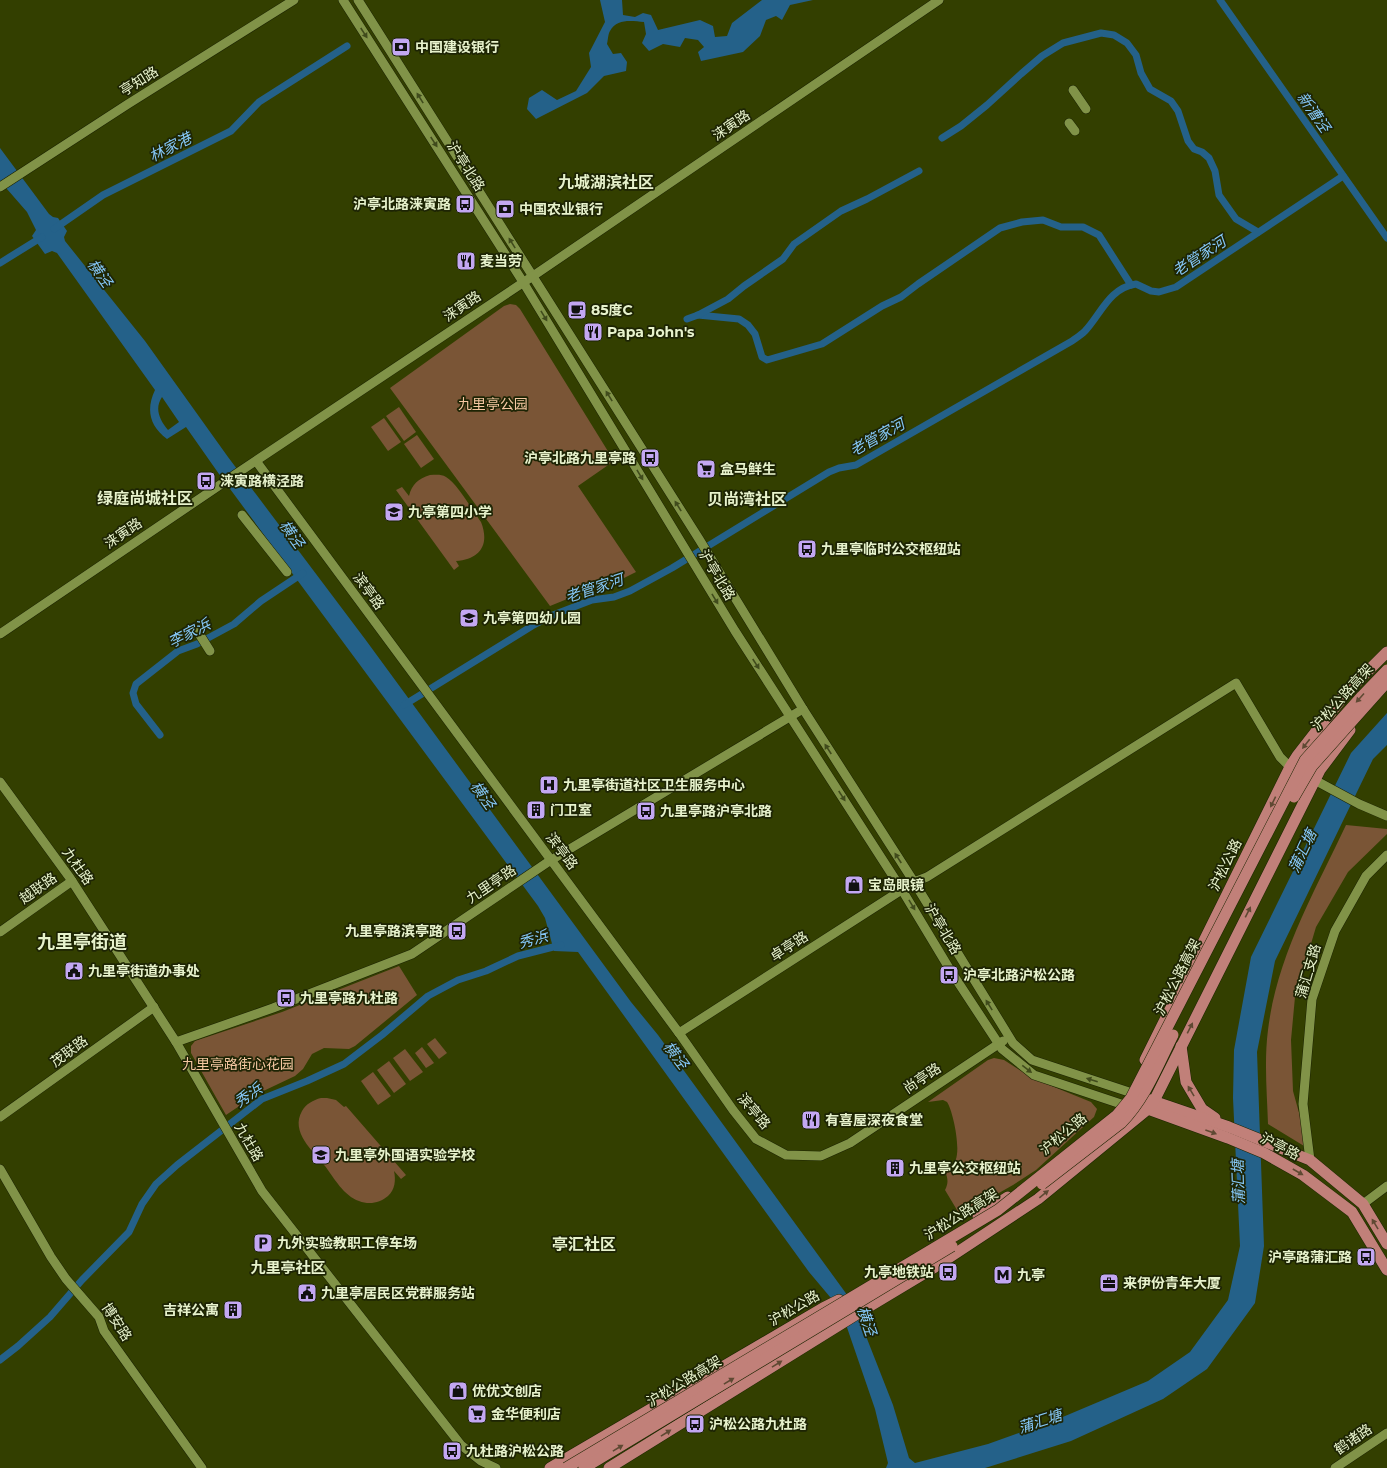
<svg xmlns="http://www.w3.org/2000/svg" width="1387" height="1468" viewBox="0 0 1387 1468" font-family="Montserrat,'Noto Sans SC',sans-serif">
<rect width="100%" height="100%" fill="#333f00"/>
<!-- green -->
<g fill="#7a5536">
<polygon points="510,304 516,305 520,309 614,461 578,486 636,572 618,581 587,591 550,606 390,388 504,306"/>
<polygon points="399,407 416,432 404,441 386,416"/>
<polygon points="384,418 401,442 388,451 371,427"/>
<polygon points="417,435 434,459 421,468 404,444"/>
<path d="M 430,475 C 436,475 441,474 446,477 C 457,483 473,511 481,522 C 490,545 480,559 456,561 L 459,566 L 454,570 L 396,490 L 402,487 L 409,496 C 412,484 418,479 430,475 Z"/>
<path d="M 1346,825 L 1387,829 L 1387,834 L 1348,872 L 1316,927 L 1295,997 L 1291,1040 L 1293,1091 L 1309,1149 L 1268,1124 C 1267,1093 1264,1061 1268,1030 C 1277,956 1315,891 1346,825 Z"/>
<polygon points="399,966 417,995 355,1046 349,1049 324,1048 312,1054 303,1069 295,1076 257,1094 226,1115 191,1053 191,1046 195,1041 282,1012"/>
<polygon points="435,1038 447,1053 439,1059 427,1044"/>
<polygon points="422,1047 434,1063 426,1068 415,1053"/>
<polygon points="405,1049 423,1072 410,1081 393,1058"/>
<path d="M 994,1058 L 1004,1060 L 1032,1078 L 1091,1102 L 1097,1109 L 1094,1117 L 1036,1170 L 1013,1185 L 960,1215 L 945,1190 C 951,1179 945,1171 939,1162 L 941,1161 C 969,1182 954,1111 947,1102 L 943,1100 L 928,1102 L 988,1060 Z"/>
<polygon points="389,1061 406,1084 394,1093 377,1070"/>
<polygon points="373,1072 391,1096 378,1105 361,1081"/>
<path d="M 321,1098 L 327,1098 L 336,1100 L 344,1107 L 346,1106 L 406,1175 L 401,1179 L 394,1171 C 396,1180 395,1190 388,1196 C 380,1203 369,1205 359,1201 C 344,1196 334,1178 325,1166 C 313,1151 290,1132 302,1111 C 306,1104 313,1100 321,1098 Z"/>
</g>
<!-- water -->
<g fill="#246189" fill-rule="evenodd">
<path d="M 600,0 L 622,0 L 623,15 L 635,17 L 643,13 L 651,15 L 658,30 L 700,20 L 713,26 L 715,37 L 727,36 L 732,23 L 762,0 L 813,0 L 790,5 L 782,20 L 776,16 L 766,20 L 760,36 L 743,52 L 701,61 L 698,52 L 704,47 L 698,40 L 685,38 L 680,47 L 663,44 L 649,51 L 642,43 L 646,34 L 644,22 C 632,21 617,18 610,31 C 608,34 608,40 607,44 L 613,54 L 621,53 L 627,62 L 626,71 L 604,76 L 587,93 L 536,119 L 527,109 L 529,98 L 542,90 L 557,100 L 576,91 L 591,67 L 589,53 L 605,22 Z"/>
<path d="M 0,148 L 49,214 L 53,217 L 58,218 L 67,231 L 64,237 L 65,241 L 145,341 L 228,457 L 365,639 L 631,1002 L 658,1035 L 853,1303 L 893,1405 L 909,1458 L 915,1463 L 988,1444 L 1058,1419 L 1148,1381 L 1190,1352 L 1228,1300 L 1240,1246 L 1233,1098 L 1234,1050 L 1251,957 L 1351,753 L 1387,713 L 1387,745 L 1373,759 L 1275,961 L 1257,1052 L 1264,1246 L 1255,1303 L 1207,1369 L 1163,1399 L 1071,1441 L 985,1468 L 886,1468 L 888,1463 L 875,1409 L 841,1310 L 809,1272 L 578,952 L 554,951 L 545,918 L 538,906 L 219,474 L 186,427 L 167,439 C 149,426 146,409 155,390 L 57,253 L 52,251 L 45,254 L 32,236 L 36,230 L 27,212 L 0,181 ZM 162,397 L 179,422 L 168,430 C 160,420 154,409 162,397 Z"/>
</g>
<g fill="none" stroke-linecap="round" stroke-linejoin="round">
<!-- canal -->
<g stroke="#246189" stroke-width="7">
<polyline points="1220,0 1387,238"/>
<polyline points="942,138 961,126 987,105 1021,74 1042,56 1063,43 1101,33 1114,35 1127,43 1136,55 1141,73 1150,89 1171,101 1178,111 1188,141 1194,149 1202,152 1209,158 1215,171 1219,195 1236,219 1258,232"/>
<polyline points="54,229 103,195 231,131 259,102 347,46"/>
<polyline points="0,263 42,237"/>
<polyline points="698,315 739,319 748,325 755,334 762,357 767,360 822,344 882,306 901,297 918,284 1000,228 1022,222 1043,220 1061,227 1083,227 1099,235 1131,285"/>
<polyline points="687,319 698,315 728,299 744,286 783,259 794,244 841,211 867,199 919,171"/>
<path d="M 404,705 L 532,626 L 553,615 L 592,600 L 614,597 L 630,591 L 672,568 L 829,472 L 839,468 L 856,465 L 1072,341 C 1076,338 1081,335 1085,331 C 1101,314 1109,288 1136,284 L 1151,291 L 1159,292 L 1176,287 L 1343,176"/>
<polyline points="160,735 136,704 133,693 136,684 178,651 197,644 234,624 261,601 303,573"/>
<polyline points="0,1360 18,1346 50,1317 82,1280 129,1232 142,1204 156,1184 177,1165 262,1099 307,1081 344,1064 382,1035 428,996 458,980 486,971 518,956 561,945"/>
</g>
<defs>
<g id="minor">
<polyline points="343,0 523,282 735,631 902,890 952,973 1002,1049 1034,1075 1121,1104"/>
<polyline points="358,0 699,539 803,709 914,882 1013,1043 1032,1060 1129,1092"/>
<polyline points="1073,90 1086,109"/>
<polyline points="1069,123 1075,131"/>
<polyline points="0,187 128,104 294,0"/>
<polyline points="256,461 551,860 679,1033 733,1110 756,1139 786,1155 821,1156 850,1143 1003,1041"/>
<polyline points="242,515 287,572"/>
<polyline points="198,632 210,651"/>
<polyline points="0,634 242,470 533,276 939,0"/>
<polyline points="1309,777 1359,804 1387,816"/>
<polyline points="0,782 70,878 176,1042 262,1191 461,1445 481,1461 496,1468"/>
<polyline points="0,932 72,881"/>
<polyline points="679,1033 914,882 927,877 1236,683 1280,757 1290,767 1295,769"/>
<polyline points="176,1042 273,1008 412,954 548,862 803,709"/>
<polyline points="0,1117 154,1007"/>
<polyline points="1310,1160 1303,1104 1312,999 1335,931 1366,876 1387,855"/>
<polyline points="0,1169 51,1257 66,1279 99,1317 104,1331 202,1468"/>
<polyline points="1363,1204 1387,1186"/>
<polyline points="1335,1468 1387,1433"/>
</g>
<g id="major">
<polyline points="1181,1046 1186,1082 1202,1109 1215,1118"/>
<polyline points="1145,1060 1290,767 1297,756 1346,693 1387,652"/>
<polyline points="1147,1099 1229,1127 1310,1160 1363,1204 1387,1244"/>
<polyline points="1141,1108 1148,1109 1228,1138 1264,1153 1303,1175 1352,1212 1387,1270"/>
<polyline points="978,1216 1008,1197"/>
<polyline points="550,1468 823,1308 839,1300"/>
<polyline points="609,1468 865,1309 935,1267 1038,1199 1148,1109 1154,1101 1320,770 1350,730"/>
</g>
</defs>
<!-- minor casing -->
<use href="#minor" stroke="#1c2400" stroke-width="10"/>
<!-- major casing -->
<use href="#major" stroke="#1c2400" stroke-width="12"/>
<!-- minor -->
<use href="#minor" stroke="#819348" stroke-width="9"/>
<!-- major -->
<use href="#major" stroke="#c18079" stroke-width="11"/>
<defs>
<g id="major-bridge">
<polyline points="1294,797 1312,766 1387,682"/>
<path d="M 1042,1184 L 1121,1123 C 1145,1099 1158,1065 1173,1035"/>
<polyline points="566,1468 998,1210 1117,1115 1131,1098 1305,760 1362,696 1387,670"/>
<polyline points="584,1468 952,1246"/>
</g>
</defs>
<!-- major-bridge casing -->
<use href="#major-bridge" stroke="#1c2400" stroke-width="12" stroke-linecap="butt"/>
<!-- major-bridge -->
<use href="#major-bridge" stroke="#c18079" stroke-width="11"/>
</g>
<!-- one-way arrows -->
<defs><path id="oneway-solid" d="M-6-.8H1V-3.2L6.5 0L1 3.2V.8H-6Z"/></defs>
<g fill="#404b1c">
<use href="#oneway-solid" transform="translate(364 33) rotate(57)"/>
<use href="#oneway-solid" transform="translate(420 98) rotate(-122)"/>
<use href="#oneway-solid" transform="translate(434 142) rotate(57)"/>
<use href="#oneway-solid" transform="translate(512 243) rotate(-122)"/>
<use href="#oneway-solid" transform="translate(544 316) rotate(59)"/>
<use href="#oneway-solid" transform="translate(609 396) rotate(-122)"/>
<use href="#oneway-solid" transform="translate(640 475) rotate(59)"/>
<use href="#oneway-solid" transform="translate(678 506) rotate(-122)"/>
<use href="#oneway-solid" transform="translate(715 599) rotate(59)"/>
<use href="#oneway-solid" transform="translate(756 664) rotate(57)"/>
<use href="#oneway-solid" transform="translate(828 749) rotate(-123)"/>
<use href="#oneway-solid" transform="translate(842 796) rotate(57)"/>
<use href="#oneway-solid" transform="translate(898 858) rotate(-123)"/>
<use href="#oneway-solid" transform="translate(912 905) rotate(59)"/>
<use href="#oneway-solid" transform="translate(989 1005) rotate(-122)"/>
<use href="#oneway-solid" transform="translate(1027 1069) rotate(38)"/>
<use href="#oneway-solid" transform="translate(1092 1080) rotate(-162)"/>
</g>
<g fill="#5f4933">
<use href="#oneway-solid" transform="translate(1360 698) rotate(132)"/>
<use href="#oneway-solid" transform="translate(1306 744) rotate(128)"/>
<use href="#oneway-solid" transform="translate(1273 802) rotate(116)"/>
<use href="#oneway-solid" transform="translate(1248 912) rotate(-63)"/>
<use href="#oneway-solid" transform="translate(1190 1028) rotate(-63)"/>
<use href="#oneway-solid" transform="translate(1191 1091) rotate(-121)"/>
<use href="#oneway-solid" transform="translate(1211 1132) rotate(20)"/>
<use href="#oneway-solid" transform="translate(1298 1172) rotate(30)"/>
<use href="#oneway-solid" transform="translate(1044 1194) rotate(-39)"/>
<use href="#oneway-solid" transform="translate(1375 1224) rotate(-121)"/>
<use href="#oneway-solid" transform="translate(777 1364) rotate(-32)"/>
<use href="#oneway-solid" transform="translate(729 1381) rotate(-31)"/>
<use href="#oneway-solid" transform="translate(666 1433) rotate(-32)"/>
<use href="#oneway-solid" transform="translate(618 1448) rotate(-31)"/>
</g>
<!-- icons -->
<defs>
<symbol id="bank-square" viewBox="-11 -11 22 22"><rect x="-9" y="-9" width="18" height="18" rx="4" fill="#c3a7f2" stroke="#1d2404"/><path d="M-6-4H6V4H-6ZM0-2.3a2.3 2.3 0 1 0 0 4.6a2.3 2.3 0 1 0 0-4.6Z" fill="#111"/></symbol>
<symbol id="bus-square" viewBox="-11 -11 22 22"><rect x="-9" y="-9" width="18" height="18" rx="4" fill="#c3a7f2" stroke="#1d2404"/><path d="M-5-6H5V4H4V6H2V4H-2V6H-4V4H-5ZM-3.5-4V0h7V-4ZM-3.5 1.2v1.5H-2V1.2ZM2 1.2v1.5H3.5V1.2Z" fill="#111"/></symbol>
<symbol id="restaurant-square" viewBox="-11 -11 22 22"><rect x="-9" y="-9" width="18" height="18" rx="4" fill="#c3a7f2" stroke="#1d2404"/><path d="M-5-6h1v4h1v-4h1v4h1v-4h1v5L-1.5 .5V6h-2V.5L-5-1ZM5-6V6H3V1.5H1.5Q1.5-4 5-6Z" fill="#111"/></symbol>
<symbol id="cafe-square" viewBox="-11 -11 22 22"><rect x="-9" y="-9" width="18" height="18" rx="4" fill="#c3a7f2" stroke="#1d2404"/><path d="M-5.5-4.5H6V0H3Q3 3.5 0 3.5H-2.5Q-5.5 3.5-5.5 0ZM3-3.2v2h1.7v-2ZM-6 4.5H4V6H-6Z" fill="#111"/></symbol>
<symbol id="supermarket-square" viewBox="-11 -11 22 22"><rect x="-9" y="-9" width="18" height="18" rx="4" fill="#c3a7f2" stroke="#1d2404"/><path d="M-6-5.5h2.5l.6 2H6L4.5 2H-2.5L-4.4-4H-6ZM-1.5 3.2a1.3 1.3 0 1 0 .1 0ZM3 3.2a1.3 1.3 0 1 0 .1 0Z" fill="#111"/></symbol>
<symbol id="school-square" viewBox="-11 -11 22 22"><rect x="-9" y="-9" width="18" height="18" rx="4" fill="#c3a7f2" stroke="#1d2404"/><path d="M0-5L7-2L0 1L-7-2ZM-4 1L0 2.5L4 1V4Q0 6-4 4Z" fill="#111"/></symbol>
<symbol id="hospital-square" viewBox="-11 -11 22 22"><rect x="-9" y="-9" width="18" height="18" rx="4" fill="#c3a7f2" stroke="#1d2404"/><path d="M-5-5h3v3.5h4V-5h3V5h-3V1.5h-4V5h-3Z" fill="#111"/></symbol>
<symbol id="building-square" viewBox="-11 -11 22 22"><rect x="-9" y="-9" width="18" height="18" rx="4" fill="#c3a7f2" stroke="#1d2404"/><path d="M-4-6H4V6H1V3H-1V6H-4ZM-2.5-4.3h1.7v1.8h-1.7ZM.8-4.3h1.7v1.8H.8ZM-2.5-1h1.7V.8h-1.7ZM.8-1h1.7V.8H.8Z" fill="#111"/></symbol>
<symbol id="shop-square" viewBox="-11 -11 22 22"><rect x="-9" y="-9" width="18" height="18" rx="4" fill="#c3a7f2" stroke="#1d2404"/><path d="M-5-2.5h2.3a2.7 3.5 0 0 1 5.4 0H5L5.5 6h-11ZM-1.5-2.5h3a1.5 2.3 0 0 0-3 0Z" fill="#111"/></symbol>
<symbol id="civic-square" viewBox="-11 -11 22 22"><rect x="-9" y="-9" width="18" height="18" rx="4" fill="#c3a7f2" stroke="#1d2404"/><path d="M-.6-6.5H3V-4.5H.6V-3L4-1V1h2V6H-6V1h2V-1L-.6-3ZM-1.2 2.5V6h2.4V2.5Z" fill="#111"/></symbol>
<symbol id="parking-square" viewBox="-11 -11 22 22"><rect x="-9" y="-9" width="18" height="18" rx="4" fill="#c3a7f2" stroke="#1d2404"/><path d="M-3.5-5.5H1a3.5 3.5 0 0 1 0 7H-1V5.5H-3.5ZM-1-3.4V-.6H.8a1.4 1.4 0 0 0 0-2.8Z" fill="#111"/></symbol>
<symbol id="metro-square" viewBox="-11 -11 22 22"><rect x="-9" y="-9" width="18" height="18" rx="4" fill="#c3a7f2" stroke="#1d2404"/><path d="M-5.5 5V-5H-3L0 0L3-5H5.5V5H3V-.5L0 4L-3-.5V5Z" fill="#111"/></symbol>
<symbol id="office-square" viewBox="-11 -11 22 22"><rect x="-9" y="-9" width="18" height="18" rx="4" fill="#c3a7f2" stroke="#1d2404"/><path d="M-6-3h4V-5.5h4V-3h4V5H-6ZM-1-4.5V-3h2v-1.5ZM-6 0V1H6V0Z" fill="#111"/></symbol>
</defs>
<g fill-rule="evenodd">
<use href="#bank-square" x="390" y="36" width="22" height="22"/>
<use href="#bus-square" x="454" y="193" width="22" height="22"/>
<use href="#bank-square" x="494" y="198" width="22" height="22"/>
<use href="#restaurant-square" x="455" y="250" width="22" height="22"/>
<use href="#cafe-square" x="566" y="299" width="22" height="22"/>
<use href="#restaurant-square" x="582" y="321" width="22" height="22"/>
<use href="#bus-square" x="639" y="447" width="22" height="22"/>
<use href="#supermarket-square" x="695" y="458" width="22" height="22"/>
<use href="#bus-square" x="195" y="470" width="22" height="22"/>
<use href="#school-square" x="383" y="501" width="22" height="22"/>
<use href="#bus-square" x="796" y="538" width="22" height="22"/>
<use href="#school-square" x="458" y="607" width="22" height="22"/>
<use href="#hospital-square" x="538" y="774" width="22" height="22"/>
<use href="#building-square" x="525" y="799" width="22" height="22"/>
<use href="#bus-square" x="635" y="800" width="22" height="22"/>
<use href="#shop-square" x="843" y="874" width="22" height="22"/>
<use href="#bus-square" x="446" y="920" width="22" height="22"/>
<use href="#civic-square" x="63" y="960" width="22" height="22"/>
<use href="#bus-square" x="938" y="964" width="22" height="22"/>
<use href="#bus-square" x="275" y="987" width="22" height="22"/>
<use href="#restaurant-square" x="800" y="1109" width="22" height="22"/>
<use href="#school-square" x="310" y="1144" width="22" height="22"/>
<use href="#building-square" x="884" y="1157" width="22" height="22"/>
<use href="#parking-square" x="252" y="1232" width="22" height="22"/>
<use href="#bus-square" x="1355" y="1246" width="22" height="22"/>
<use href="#bus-square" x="937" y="1261" width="22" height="22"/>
<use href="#metro-square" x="992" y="1264" width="22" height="22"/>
<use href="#office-square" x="1098" y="1272" width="22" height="22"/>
<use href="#civic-square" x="296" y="1282" width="22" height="22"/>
<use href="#building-square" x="222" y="1299" width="22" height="22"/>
<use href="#shop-square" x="447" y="1380" width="22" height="22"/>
<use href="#supermarket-square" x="466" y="1403" width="22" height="22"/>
<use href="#bus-square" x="684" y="1413" width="22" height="22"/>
<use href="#bus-square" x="441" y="1440" width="22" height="22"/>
</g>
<g text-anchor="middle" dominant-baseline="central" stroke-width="3.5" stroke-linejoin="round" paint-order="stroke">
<!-- poi labels -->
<g font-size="14" font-weight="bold" fill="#e7f2cc" stroke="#1d2404" text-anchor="start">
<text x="415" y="47">中国建设银行</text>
<text x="451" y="204" text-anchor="end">沪亭北路涞寅路</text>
<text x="519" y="209">中国农业银行</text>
<text x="480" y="261">麦当劳</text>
<text x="591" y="310">85度C</text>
<text x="607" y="332">Papa John's</text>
<text x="636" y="458" text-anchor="end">沪亭北路九里亭路</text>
<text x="720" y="469">盒马鲜生</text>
<text x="220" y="481">涞寅路横泾路</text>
<text x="408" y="512">九亭第四小学</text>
<text x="821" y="549">九里亭临时公交枢纽站</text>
<text x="483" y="618">九亭第四幼儿园</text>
<text x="563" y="785">九里亭街道社区卫生服务中心</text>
<text x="550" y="810">门卫室</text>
<text x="660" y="811">九里亭路沪亭北路</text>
<text x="868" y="885">宝岛眼镜</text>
<text x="443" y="931" text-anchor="end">九里亭路滨亭路</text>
<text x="88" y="971">九里亭街道办事处</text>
<text x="963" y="975">沪亭北路沪松公路</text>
<text x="300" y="998">九里亭路九杜路</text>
<text x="825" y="1120">有喜屋深夜食堂</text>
<text x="335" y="1155">九里亭外国语实验学校</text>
<text x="909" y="1168">九里亭公交枢纽站</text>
<text x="277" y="1243">九外实验教职工停车场</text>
<text x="1352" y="1257" text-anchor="end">沪亭路蒲汇路</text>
<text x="934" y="1272" text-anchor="end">九亭地铁站</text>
<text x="1017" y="1275">九亭</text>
<text x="1123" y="1283">来伊份青年大厦</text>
<text x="321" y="1293">九里亭居民区党群服务站</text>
<text x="219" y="1310" text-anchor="end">吉祥公寓</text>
<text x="472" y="1391">优优文创店</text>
<text x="491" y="1414">金华便利店</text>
<text x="709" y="1424">沪松公路九杜路</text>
<text x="466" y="1451">九杜路沪松公路</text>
</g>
<!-- street labels -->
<g font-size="14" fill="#e7f2cc" stroke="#1d2404">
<text transform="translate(139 81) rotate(-32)">亭知路</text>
<text transform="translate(731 125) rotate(-34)">涞寅路</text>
<text transform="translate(466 166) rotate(57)">沪亭北路</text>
<text transform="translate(462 306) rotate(-34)">涞寅路</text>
<text transform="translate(123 533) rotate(-34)">涞寅路</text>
<text transform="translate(717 575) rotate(59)">沪亭北路</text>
<text transform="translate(369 591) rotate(54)">滨亭路</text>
<text transform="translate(1342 697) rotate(-48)">沪松公路高架</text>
<text transform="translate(562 851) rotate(53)">滨亭路</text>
<text transform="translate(1225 865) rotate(-64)">沪松公路</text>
<text transform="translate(78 866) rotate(55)">九杜路</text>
<text transform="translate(491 884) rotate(-34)">九里亭路</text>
<text transform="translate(38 888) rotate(-35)">越联路</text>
<text transform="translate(943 929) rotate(59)">沪亭北路</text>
<text transform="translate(789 946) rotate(-33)">卓亭路</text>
<text transform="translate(1308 971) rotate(-74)">蒲汇支路</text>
<text transform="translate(1177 977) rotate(-63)">沪松公路高架</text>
<text transform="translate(69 1051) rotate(-36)">茂联路</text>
<text transform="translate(922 1078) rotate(-34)">尚亭路</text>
<text transform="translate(754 1111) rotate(50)">滨亭路</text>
<text transform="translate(1063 1134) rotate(-40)">沪松公路</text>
<text transform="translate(249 1142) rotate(60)">九杜路</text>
<text transform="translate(1280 1146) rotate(27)">沪亭路</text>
<text transform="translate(961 1214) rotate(-32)">沪松公路高架</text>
<text transform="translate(794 1308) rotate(-30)">沪松公路</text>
<text transform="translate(117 1322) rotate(57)">博安路</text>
<text transform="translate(684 1381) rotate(-31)">沪松公路高架</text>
<text transform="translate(1353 1439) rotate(-34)">鹤诸路</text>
</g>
<!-- park labels -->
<g font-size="14" fill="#f5c7a2" stroke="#1d2404">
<text x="493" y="404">九里亭公园</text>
<text x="238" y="1064">九里亭路街心花园</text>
</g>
<!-- water labels -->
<g font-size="15" font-style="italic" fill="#86c8f8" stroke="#1d2404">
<text transform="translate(1314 112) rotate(55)">新漕泾</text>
<text transform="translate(170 147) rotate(-27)">林家港</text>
<text transform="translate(1199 256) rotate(-33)">老管家河</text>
<text transform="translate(100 273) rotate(54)">横泾</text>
<text transform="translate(877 437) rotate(-29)">老管家河</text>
<text transform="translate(292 534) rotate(54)">横泾</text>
<text transform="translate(594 588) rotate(-18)">老管家河</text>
<text transform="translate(189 633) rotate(-27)">李家浜</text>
<text transform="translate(483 795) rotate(54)">横泾</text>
<text transform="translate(1302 851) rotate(-65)">蒲汇塘</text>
<text transform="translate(533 939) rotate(-15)">秀浜</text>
<text transform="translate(676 1055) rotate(53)">横泾</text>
<text transform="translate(248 1095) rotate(-34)">秀浜</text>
<text transform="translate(1238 1182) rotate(-92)">蒲汇塘</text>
<text transform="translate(867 1321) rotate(71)">横泾</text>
<text transform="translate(1040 1421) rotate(-18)">蒲汇塘</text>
</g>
<!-- neighbourhood labels -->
<g font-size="15" font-weight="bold" fill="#e7f2cc" stroke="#1d2404">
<text x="288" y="1267">九里亭社区</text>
</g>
<!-- quarter labels -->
<g font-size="16" font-weight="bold" fill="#e7f2cc" stroke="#1d2404">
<text x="606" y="182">九城湖滨社区</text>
<text x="145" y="498">绿庭尚城社区</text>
<text x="747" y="499">贝尚湾社区</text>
<text x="584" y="1244">亭汇社区</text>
</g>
<!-- district labels -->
<g font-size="18" font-weight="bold" fill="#e7f2cc" stroke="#1d2404">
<text x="82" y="942">九里亭街道</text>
</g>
</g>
</svg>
